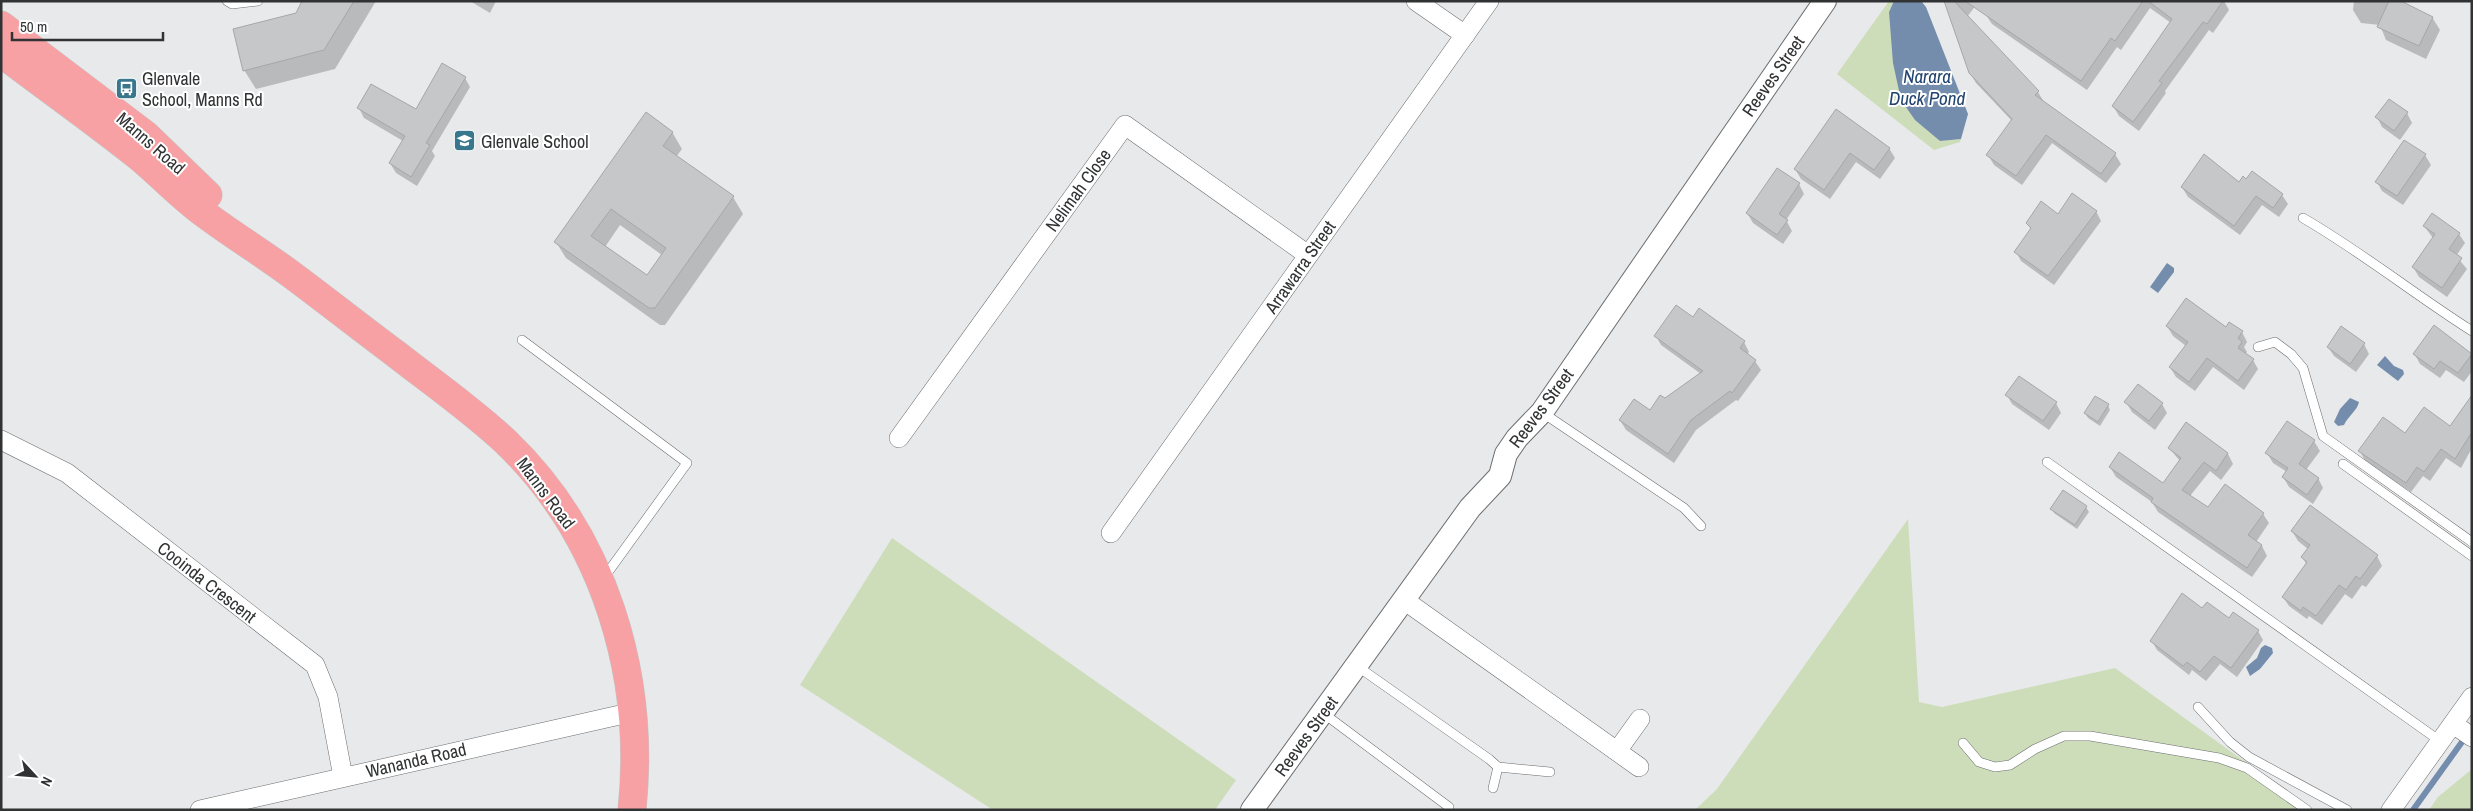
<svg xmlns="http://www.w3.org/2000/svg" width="2473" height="811" viewBox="0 0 2473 811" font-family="'Archivo Narrow',sans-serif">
<rect width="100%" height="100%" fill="#e7e9ea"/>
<!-- green -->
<g fill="#ceddb9">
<polygon points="1889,1 1894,1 1889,12 1940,141 1961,139 1960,142 1934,150 1837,74"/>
<polygon points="1908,519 1919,702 1942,707 2115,668 2312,810 1695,810 1717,789"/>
<polygon points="892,538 1236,780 1215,810 993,810 800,685"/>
<polygon points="2472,769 2472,810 2429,810 2438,797"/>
</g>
<!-- water -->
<g fill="#748dad">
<polygon points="1894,1 1921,1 1926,7 1968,114 1961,139 1940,141 1915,120 1901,100 1893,63 1889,12"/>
<polygon points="2167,263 2174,268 2174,272 2158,293 2150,287"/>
<polygon points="2385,356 2394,366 2403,370 2404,374 2398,381 2377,365"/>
<path d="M 2350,398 L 2359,402 C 2357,411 2348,416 2344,425 L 2338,426 L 2334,422 L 2340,409 Z"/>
<polygon points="2265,645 2272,648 2273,653 2260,669 2250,676 2246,667 2257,658 2261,648"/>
</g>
<!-- shadow -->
<g fill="#0003" fill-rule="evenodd">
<polygon points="304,1 376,1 335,69 256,89 244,70 297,14"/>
<polygon points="470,1 496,1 490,13"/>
<polygon points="1945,1 1975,1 1976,5 1967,17 2038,92 2044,102 2115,154 2121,164 2106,183 2052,143 2022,185 1994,165 1988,155 2012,121 1976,83 1970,73"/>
<polygon points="1996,1 2224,1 2229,10 2213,33 2209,30 2165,91 2166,93 2139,131 2119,116 2113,106 2171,23 2150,8 2121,50 2117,47 2087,90 1992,24 1986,15"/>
<polygon points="2354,1 2398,1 2432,17 2440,30 2426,59 2386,40 2380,25 2361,23 2353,10"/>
<polygon points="465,78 470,87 432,151 435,156 417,186 396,173 390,163 403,141 364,118 359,108 416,111"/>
<polygon points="1836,111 1889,148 1895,158 1880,179 1856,162 1830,199 1801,179 1795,169"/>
<polygon points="2407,113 2412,123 2400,140 2382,127 2377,117"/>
<path d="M 672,132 L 682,149 L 676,157 L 733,197 L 743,214 L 665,325 L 660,325 L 566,258 L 556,242 ZM 620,225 L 662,255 L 647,277 L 605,247 Z"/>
<polygon points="2425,155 2431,165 2403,205 2382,191 2377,182"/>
<polygon points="1799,184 1804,194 1786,220 1792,231 1783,244 1753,223 1747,213"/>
<polygon points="2182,187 2282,195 2288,204 2279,217 2262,205 2240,235 2188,197"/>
<polygon points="2096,211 2101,221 2054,285 2021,261 2016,252 2031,230 2027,223 2058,215"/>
<polygon points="2424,226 2459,234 2465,243 2456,256 2467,269 2447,297 2419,277 2413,267 2433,238"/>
<polygon points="1693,318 1744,342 1749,352 1747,355 1755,361 1761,370 1738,401 1736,400 1696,430 1674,463 1626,430 1620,420 1651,412 1701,374 1661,345 1656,336"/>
<polygon points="2167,326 2226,328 2242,332 2247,342 2244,347 2247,352 2245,354 2253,360 2258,369 2244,390 2213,367 2195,391 2176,377 2170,367 2186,346 2173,336"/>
<polygon points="2364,344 2369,354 2356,372 2334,356 2328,347"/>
<polygon points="2415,355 2471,355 2472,371 2464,382 2446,370 2440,378 2420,364"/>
<polygon points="2007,395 2056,403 2061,413 2049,430 2012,404"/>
<polygon points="2126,402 2162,404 2167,413 2155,430 2132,412"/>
<polygon points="2108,405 2110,410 2100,426 2088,418 2085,413"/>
<polygon points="2472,412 2472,448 2461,468 2446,458 2430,481 2423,476 2411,492 2365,461 2360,451 2450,428"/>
<polygon points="2187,424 2228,454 2233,464 2221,480 2210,471 2190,496 2208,509 2263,514 2269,523 2256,542 2262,546 2267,556 2252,577 2158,512 2152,502 2116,477 2110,467 2164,485 2180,461 2169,448"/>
<polygon points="2314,441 2320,451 2306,470 2318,478 2323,488 2313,504 2289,487 2283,477 2287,472 2273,463 2267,453"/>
<polygon points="2063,492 2086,507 2089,512 2077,529 2054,513 2052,509"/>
<polygon points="2292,531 2377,556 2382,566 2366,587 2362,585 2352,599 2345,594 2322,625 2309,616 2307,619 2289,606 2283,597 2307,565 2302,557 2308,549 2298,541"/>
<polygon points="2229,620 2258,631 2263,640 2237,677 2220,664 2206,681 2192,670 2189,675 2157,650 2152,641"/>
</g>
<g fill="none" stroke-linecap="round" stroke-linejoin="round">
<!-- stream -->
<polyline stroke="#748dad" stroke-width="6" points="2413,810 2467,735"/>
</g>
<!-- building -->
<g fill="#c5c7c9" stroke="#a5a7a8" fill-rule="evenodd">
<polygon points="302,1 354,1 324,50 243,71 233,29 296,13"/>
<polygon points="1944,1 1954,1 2039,91 2035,95 2116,153 2101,174 2046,135 2016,176 1986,155 2012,119 1969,73"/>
<polygon points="1965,1 2143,1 2115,41 2111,38 2081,81"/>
<polygon points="2148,1 2223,1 2207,24 2203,22 2159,81 2162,83 2133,122 2112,106 2172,19"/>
<polygon points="2389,1 2401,1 2433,17 2419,46 2377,27"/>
<polygon points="442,63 466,77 426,143 430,145 411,177 389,163 405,136 357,108 371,84 416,109"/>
<polygon points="2389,99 2408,112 2394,131 2375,117"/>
<polygon points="1836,109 1890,148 1874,170 1850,153 1824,190 1794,169"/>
<path d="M 646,112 L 673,132 L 663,146 L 734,196 L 655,308 L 649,308 L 554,242 ZM 611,209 L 666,248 L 647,275 L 591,236 Z"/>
<polygon points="2404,140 2426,154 2397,196 2375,182"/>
<polygon points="2204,154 2239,182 2243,176 2246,179 2252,171 2283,194 2273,208 2256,196 2234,226 2181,187"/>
<polygon points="1777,168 1800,183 1779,214 1788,220 1777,235 1746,213"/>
<polygon points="2072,193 2097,211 2048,276 2014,252 2031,228 2026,223 2041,201 2058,214"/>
<polygon points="2432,213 2460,233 2449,249 2462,258 2442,288 2412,267 2435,234 2423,226"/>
<polygon points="2186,298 2226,327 2229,322 2243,331 2238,338 2242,342 2238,348 2254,359 2238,381 2207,358 2189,382 2169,367 2188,342 2166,326"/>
<polygon points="1676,305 1693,317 1699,308 1745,341 1740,348 1756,360 1732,393 1730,391 1691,420 1668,454 1619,420 1634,399 1650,410 1660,395 1665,398 1703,371 1654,336"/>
<polygon points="2434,325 2472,354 2458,373 2440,361 2434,369 2413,354"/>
<polygon points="2341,326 2365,343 2350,364 2327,347"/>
<polygon points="2019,376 2057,402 2043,421 2005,395"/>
<polygon points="2138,384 2163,403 2149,421 2124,402"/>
<polygon points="2472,395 2472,432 2455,459 2441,449 2424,472 2417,467 2406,483 2358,451 2383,417 2405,433 2424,407 2450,426"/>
<polygon points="2095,396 2109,404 2098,422 2084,413"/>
<polygon points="2287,421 2315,440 2299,464 2319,478 2307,495 2282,477 2288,468 2265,453"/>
<polygon points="2186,422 2228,453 2216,471 2204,462 2182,490 2208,507 2225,484 2264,513 2248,535 2262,545 2247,568 2151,502 2153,498 2109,467 2119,452 2163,483 2181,458 2168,448"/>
<polygon points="2063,490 2087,506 2075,525 2050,509"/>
<polygon points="2310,505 2378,555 2360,579 2356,576 2346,590 2339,585 2316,616 2303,607 2301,611 2282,597 2307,562 2301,557 2310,545 2291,531"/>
<polygon points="2182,593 2202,608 2207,602 2229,618 2233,612 2259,630 2231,668 2214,656 2200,672 2187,662 2183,666 2150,641"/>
</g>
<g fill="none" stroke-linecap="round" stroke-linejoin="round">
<defs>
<g id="service">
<polyline points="227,1 232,4 258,1"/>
<path d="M 2303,218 C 2362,252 2415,295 2472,331"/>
<polyline points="522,340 687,463 603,579"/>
<polyline points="2258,347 2275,342 2291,354 2303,368 2323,436 2472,542"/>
<polyline points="1543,413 1684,508 1701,526"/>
<polyline points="2047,462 2440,741"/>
<polyline points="2343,464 2472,556"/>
<polyline points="1357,666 1489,759 1498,767 1493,788"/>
<polyline points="2198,707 2230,742 2249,757 2347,810"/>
<polyline points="1323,713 1449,807"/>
<polyline points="1963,743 1979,762 1995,767 2010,765 2035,749 2064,736 2090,736 2219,758 2247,768 2307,810"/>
<polyline points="1498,767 1550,772"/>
</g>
<g id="minor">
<polyline points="1416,1 1465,35"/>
<polyline points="899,438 1125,125 1308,255"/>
<polyline points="1,440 67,473 315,665 328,697 343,777"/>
<polyline points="1111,533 1489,1"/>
<polyline points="1404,600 1639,767"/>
<polyline points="2453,724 2472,737"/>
<polyline points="1617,751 1640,719"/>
<polyline points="200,810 633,712"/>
<polyline points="2391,810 2472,697"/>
</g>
<polyline id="tertiary" points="1252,810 1470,508 1500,476 1506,454 1517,438 1542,412 1825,1"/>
<g id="primary">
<polyline points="1,25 146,135 208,195"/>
<path d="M 1,53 C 47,88 94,121 139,157 C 162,176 182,198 206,215 C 234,236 264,254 292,275 C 327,301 361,328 396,354 C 433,383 472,410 506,442 C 605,537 646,676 632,810"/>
</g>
</defs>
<!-- service casing -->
<use href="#service" stroke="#6c6d6f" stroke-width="10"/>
<!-- minor casing -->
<use href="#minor" stroke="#6c6d6f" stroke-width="20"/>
<!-- tertiary casing -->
<use href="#tertiary" stroke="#6c6d6f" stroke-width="24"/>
<!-- primary casing -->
<use href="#primary" stroke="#c5c6c6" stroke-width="29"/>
<!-- service -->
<use href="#service" stroke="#fff" stroke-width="9"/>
<!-- minor -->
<use href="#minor" stroke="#fff" stroke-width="19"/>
<!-- tertiary -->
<use href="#tertiary" stroke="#fff" stroke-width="22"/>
<!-- primary -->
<use href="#primary" stroke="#f7a1a5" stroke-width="28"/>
</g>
<!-- icons -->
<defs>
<symbol id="bus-square" viewBox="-11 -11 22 22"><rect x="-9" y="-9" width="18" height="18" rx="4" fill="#39778d" stroke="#fff"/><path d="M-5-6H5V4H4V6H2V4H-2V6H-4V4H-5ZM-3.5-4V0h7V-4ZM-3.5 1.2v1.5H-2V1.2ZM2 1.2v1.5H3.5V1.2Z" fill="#fff"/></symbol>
<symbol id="school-square" viewBox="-11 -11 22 22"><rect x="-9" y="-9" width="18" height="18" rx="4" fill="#39778d" stroke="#fff"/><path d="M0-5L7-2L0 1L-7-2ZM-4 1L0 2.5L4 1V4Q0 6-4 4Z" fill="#fff"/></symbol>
</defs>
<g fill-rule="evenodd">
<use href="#bus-square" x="114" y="76" width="25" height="25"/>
<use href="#school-square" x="452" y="128" width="25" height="25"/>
</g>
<g text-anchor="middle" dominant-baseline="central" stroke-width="4" stroke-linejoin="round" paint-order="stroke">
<!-- street labels -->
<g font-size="18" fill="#313233" stroke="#fff">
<text transform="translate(1773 76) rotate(-55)">Reeves Street</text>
<text transform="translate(151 143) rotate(41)">Manns Road</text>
<text transform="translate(1078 190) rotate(-54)">Nelimah Close</text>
<text transform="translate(1300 267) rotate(-55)">Arrawarra Street</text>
<text transform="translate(1541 408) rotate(-53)">Reeves Street</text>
<text transform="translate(546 493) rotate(53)">Manns Road</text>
<text transform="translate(207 582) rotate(38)">Cooinda Crescent</text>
<text transform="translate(1306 736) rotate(-54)">Reeves Street</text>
<text transform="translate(416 760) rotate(-13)">Wananda Road</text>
</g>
<!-- poi labels -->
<g font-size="18" fill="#313233" stroke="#fff" text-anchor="start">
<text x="142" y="78">Glenvale<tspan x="142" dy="21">School, Manns Rd</tspan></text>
<text x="481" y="141">Glenvale School</text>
</g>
<!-- water labels -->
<g font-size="19" font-style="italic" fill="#20436f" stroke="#fff">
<text x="1927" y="76">Narara<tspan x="1927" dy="22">Duck Pond</tspan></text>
</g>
</g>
<!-- border -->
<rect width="2473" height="811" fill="none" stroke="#313233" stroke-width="5"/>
<!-- north arrow -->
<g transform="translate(35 776) rotate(116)" stroke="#ffffff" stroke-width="4" paint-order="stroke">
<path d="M0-4L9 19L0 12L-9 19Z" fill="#313233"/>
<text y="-8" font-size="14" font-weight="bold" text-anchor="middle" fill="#313233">N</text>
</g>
<!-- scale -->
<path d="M12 32v8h151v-8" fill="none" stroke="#313233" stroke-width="2.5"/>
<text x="20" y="32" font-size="15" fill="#313233" stroke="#ffffff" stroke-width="4" paint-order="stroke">50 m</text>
</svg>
